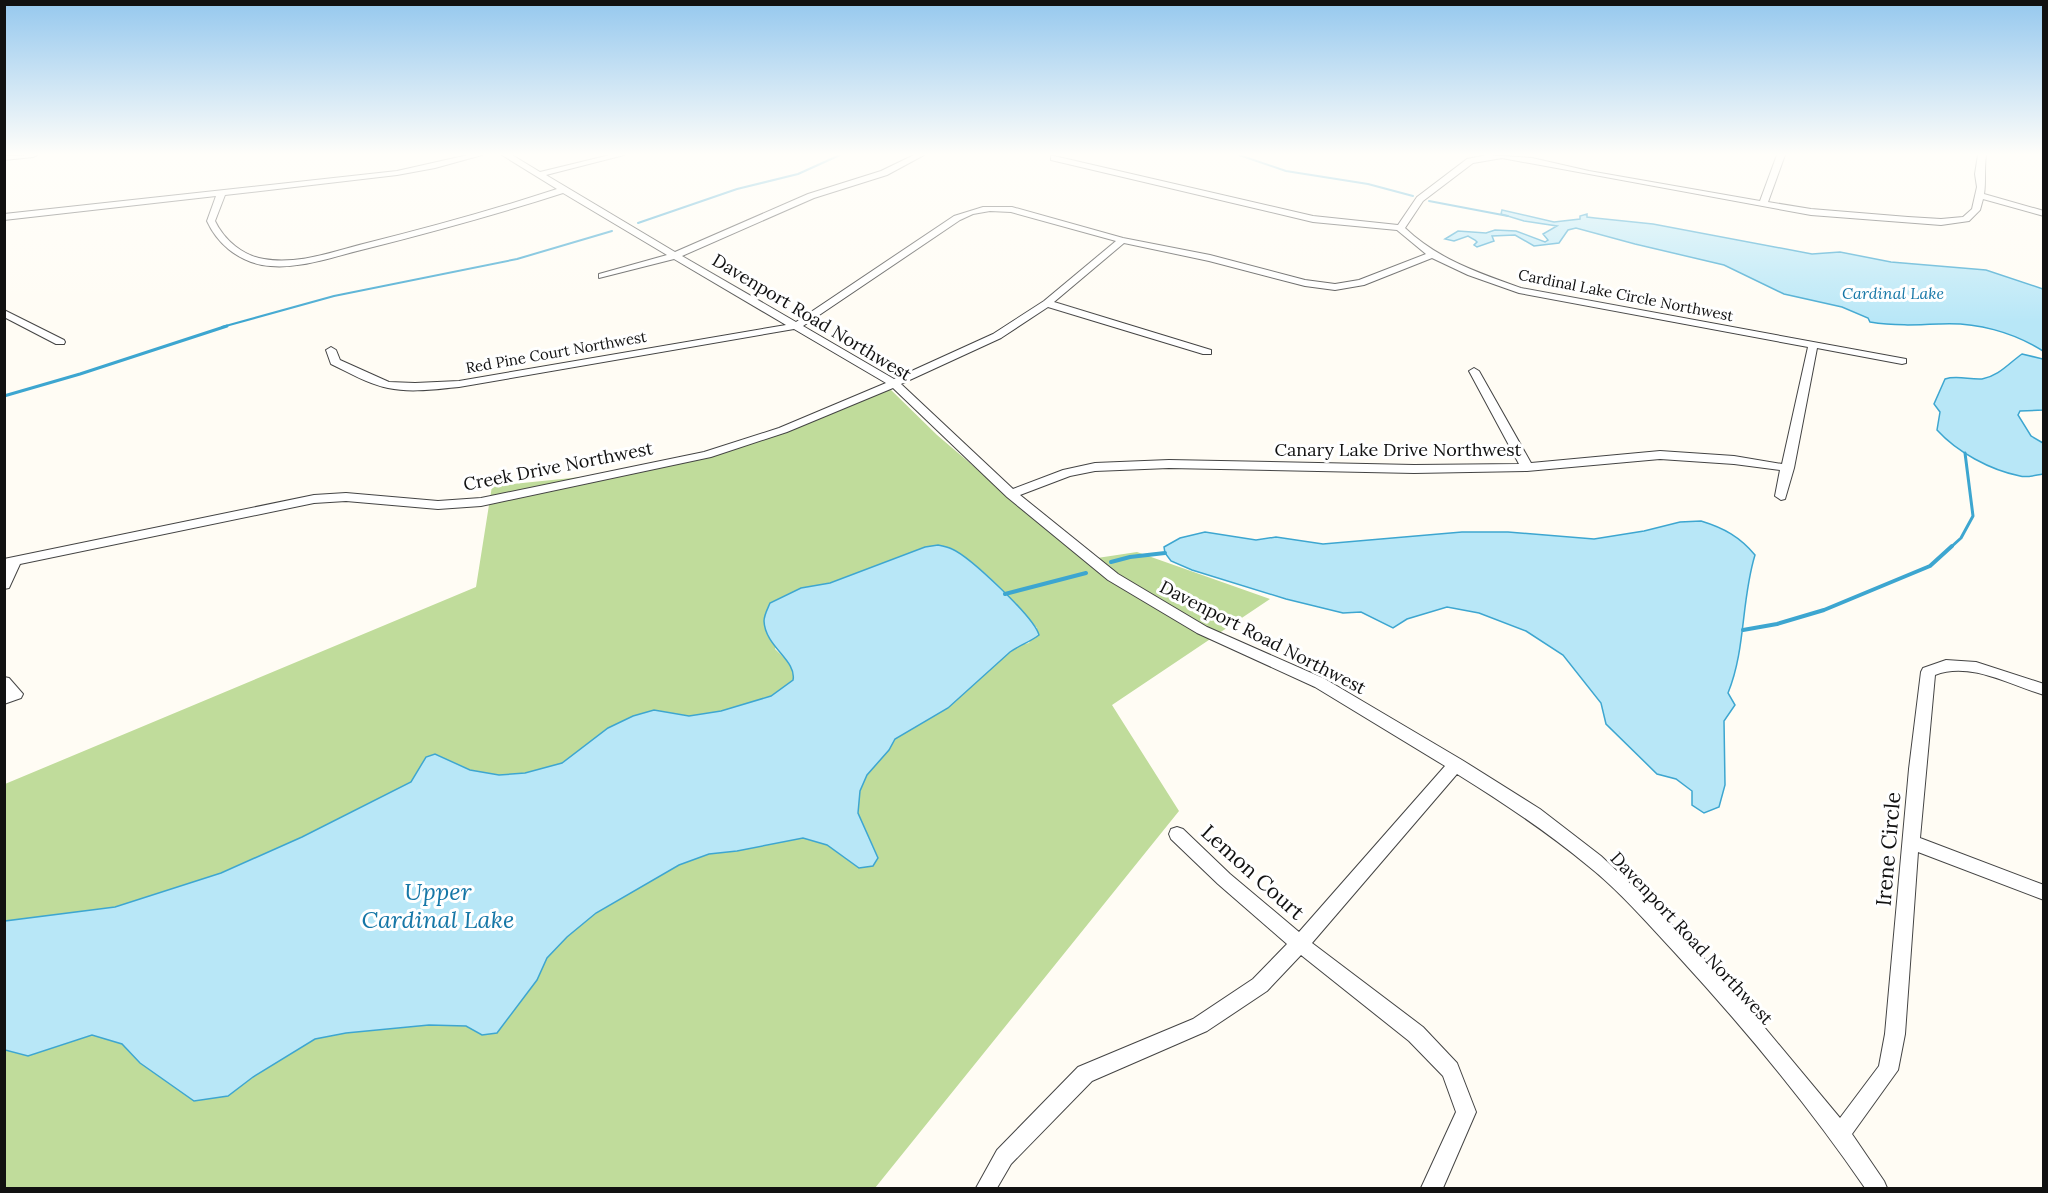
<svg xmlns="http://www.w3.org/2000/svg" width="2048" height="1193" viewBox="0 0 2048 1193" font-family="Lora,serif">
<rect width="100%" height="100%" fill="#fffcf4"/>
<!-- forest -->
<path fill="#c0dc9b" d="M 889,388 L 937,435 L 1084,560 L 1137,552 L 1270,599 L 1112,705 L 1179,811 L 875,1188 L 5,1188 L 5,1050 L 28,1056 L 92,1035 L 122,1044 L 140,1063 L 228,1096 L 253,1077 L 315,1039 L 346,1033 L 429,1025 L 466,1026 L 482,1035 L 497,1033 L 537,980 L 547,958 L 567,937 L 596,913 L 679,865 L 709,854 L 737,851 L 803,838 L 827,845 L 859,868 L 878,857 L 858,813 L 860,791 L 867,775 L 889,750 L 895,739 L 948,708 L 1010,652 L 1019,645 L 1029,643 L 1037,628 C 1014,602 974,553 939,546 C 935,545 929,547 925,547 L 830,583 L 801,588 L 775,649 C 784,658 796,666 793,680 L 771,696 L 721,711 L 689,716 L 654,710 L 633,716 L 608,728 L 562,763 L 525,773 L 499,775 L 470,770 L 435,754 L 426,757 L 411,782 L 302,837 L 221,873 L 115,907 L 5,921 L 5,784 L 476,587 L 492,486 L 620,473 L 747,441 Z"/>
<!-- water -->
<g fill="#b8e7f7" stroke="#3da6d0" stroke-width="1.5">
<path d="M 1502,210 L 1554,222 L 1580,219 L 1580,216 L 1587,214 L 1587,217 L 1595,218 L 1653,224 L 1812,254 L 1840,252 L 1891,262 L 1986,270 L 2043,289 L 2043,351 C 2013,332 1976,322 1940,324 C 1916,325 1894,326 1870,322 L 1868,318 L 1842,307 L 1784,294 L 1724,265 L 1635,244 L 1576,228 L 1568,230 L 1559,243 L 1534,246 L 1515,235 L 1492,236 L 1494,241 L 1477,247 L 1474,245 L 1477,242 L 1475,240 L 1468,236 L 1454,241 L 1445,239 L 1458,231 L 1486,233 L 1495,230 L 1516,231 L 1545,242 L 1548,240 L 1543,234 L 1557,226 L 1524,221 L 1501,214 Z"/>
<path d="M 2022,354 L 2043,359 L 2043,410 L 2020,411 L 2018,415 L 2031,436 L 2043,443 L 2043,474 C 2036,475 2027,478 2020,476 C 1990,470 1957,452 1937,430 L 1940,412 L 1934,404 L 1945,379 C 1957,375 1970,380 1982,379 C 1999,376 2009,363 2022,354 Z"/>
<path d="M 1701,521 C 1724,528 1740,537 1755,555 C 1741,600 1746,649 1728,693 L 1735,705 L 1724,721 L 1725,785 L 1719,807 L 1704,813 L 1692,805 L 1692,791 L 1676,779 L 1657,774 L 1606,724 L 1601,703 L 1563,655 L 1526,631 L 1479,613 L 1447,607 L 1407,619 L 1393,628 L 1361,612 L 1343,613 L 1286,599 L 1192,570 L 1171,561 L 1165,553 L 1164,547 L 1180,538 L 1205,532 L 1256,540 L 1276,537 L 1323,544 L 1462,532 L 1508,532 L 1594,539 L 1644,531 L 1680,522 Z"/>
<path d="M 938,545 C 943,546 948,547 952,549 C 970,557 1034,617 1039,635 C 1030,642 1020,645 1010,652 L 948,708 L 895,739 L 889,750 L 867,775 L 860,791 L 858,813 L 878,858 L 873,866 L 859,868 L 827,845 L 803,838 L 737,851 L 709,854 L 679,865 L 596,913 L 567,937 L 547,958 L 537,980 L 497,1033 L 482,1035 L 466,1026 L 429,1025 L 346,1033 L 315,1039 L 253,1077 L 228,1096 L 194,1101 L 140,1063 L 122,1044 L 92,1035 L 28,1056 L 5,1050 L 5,921 L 115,907 L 221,873 L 302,837 L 411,782 L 426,757 L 435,754 L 470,770 L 499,775 L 525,773 L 562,763 L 608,728 L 633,716 L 654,710 L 689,716 L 721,711 L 771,696 L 793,680 C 797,660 765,647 764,621 C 764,615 768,608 770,603 L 801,588 L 830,583 L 925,547 Z"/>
</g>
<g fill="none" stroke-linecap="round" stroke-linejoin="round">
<!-- stream-far2 -->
<g stroke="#3da6d0" stroke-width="2">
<polyline points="1239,155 1286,171 1368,184 1413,196"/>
<polyline points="1429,201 1508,216"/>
<polyline points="638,223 737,189 798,174 840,155"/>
<polyline points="222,327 334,296 517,259 612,231"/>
</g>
<!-- stream-far1 -->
<g stroke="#3da6d0" stroke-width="3">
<polyline points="4,396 80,374 227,326"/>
<polyline points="1950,548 1961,538 1973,516 1965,453"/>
</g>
<!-- stream -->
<g stroke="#3da6d0" stroke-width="4">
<polyline points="1111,562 1130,557 1165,553"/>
<polyline points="1005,594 1086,573"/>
<polyline points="1743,630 1777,624 1824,610 1930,566 1952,546"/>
</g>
<defs>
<g id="minor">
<polygon points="37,155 33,157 4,160 4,156"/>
<path d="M 468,155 L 482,155 L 435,168 L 397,175 L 225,195 L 215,221 C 224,240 243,256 264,259 C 297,265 332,252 363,244 C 428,228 493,210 557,189 L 502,155 L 512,155 L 540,172 L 610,155 L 624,155 L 546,175 L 675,252 L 808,194 L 881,171 L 914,155 L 924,155 L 887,175 L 814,198 L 682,256 L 796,322 L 954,216 L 983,207 L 1012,207 L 1123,238 L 1210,255 L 1305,280 L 1335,284 L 1359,280 L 1426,254 L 1397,230 L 1313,222 L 1051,160 L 1051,156 L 1054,156 L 1313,216 L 1398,225 L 1417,197 L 1467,159 L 1487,155 L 1532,158 L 1589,171 L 1760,201 L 1777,155 L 1785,155 L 1768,202 L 1811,209 L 1908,217 L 1941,219 L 1963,217 L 1972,209 L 1977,187 L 1975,174 L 1978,155 L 1986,155 C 1984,168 1986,182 1984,194 L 2044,211 L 2044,216 L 1983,199 L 1980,210 L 1969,221 L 1941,225 L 1811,215 L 1502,158 L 1473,163 L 1423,201 L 1405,228 C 1437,259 1479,273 1521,288 L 1906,359 L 1906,363 L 1902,364 L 1817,348 L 1794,468 L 1785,499 L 1781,500 L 1775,496 L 1780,470 L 1734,464 L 1660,459 L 1527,471 L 1414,473 L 1169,468 L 1095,471 L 1070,476 L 1020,495 L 1118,574 L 1207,627 L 1325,679 L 1462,760 L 1540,809 L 1601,856 L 1655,907 L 1730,986 L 1840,1118 L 1879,1066 L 1885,1034 L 1909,769 L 1921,672 L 1923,668 L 1946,660 L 1976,662 L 2044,684 L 2044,695 C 2010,685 1970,661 1935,675 L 1920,838 L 2044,885 L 2044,900 L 1918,852 L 1905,1034 L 1898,1070 L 1852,1134 L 1884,1181 L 1887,1188 L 1865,1188 C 1809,1106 1744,1028 1677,955 C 1648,924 1620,891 1587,865 C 1546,831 1502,802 1457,774 L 1312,943 L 1423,1027 L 1457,1063 L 1476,1112 L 1443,1188 L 1421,1188 L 1456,1112 L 1443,1076 L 1409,1041 L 1301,955 L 1267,991 L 1207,1031 L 1092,1081 L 1011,1164 L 997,1188 L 976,1188 L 997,1150 L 1078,1067 L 1193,1019 L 1253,979 L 1287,944 L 1218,884 L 1171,839 L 1169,834 L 1171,829 L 1177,827 L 1183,829 L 1230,874 L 1299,932 L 1445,766 L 1315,687 L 1197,633 L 1108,580 L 1007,497 L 893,388 L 787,432 L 711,457 L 481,506 L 438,509 L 346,501 L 314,503 L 20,564 L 9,588 L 4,589 L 4,559 L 314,495 L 346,493 L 438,501 L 481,498 L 704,452 L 779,428 L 886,383 L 794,329 L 459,387 C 436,389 411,393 388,388 C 368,384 350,373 331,364 L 326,350 L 331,347 L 336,350 L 340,360 L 389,382 L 415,383 L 459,381 L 786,325 L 674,259 L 599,278 L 599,274 L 667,255 L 563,193 C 498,214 432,232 365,249 C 332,257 296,271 262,265 C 237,260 217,243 207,221 L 216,196 L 4,220 L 4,214 L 397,171 ZM 990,211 L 1011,212 L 1116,241 L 1044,301 L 993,334 L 894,379 L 803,326 L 960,220 L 973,214 ZM 1124,243 L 1209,261 L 1305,286 L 1335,290 L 1364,285 L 1432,258 L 1468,275 L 1519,293 L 1808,347 L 1782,464 L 1734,456 L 1660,451 L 1531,463 L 1479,371 L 1474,368 L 1469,371 L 1519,464 L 1414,465 L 1169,460 L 1095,463 L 1063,470 L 1013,489 L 901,384 L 1001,338 L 1048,307 L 1203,354 L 1211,354 L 1211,350 L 1054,302 Z"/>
<polygon points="4,310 64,340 65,342 64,344 56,344 4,317"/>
<polygon points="4,677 9,678 23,694 21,698 4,704"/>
</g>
</defs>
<!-- minor casing -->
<use href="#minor" stroke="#444" stroke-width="2"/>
<!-- minor -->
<use href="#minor" fill="#fff" fill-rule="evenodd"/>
</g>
<!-- sky -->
<linearGradient id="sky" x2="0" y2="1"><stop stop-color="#95c8ee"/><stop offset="0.48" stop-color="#fffefa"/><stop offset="1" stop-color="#fffefa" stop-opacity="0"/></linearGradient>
<rect width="2048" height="322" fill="url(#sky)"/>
<g text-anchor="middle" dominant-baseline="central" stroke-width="6" stroke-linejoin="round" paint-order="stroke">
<!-- far-street labels -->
<g font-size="15" fill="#111" stroke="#fff">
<text transform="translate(1626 295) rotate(11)">Cardinal Lake Circle Northwest</text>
<text transform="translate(556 352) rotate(-10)">Red Pine Court Northwest</text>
</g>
<!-- far-water labels -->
<g font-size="16" font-style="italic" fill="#1677a7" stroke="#fff">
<text x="1893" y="293">Cardinal Lake</text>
</g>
<!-- street labels -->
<g font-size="18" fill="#111" stroke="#fff">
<text transform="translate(812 317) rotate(31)">Davenport Road Northwest</text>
<text x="1398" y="449">Canary Lake Drive Northwest</text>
<text transform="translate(558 466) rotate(-11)">Creek Drive Northwest</text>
<text transform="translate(1263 637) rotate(27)">Davenport Road Northwest</text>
<text transform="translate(1692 938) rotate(47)">Davenport Road Northwest</text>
</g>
<!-- near-street labels -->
<g font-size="21" fill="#111" stroke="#fff">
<text transform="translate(1888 849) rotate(-85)">Irene Circle</text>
<text transform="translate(1253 872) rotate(42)">Lemon Court</text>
</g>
<!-- near-water labels -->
<g font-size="24" font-style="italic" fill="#1677a7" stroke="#fff">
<text x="438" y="891">Upper<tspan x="438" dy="28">Cardinal Lake</tspan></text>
</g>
</g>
<!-- border -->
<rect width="2048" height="1193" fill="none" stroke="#111111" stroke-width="12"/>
</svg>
